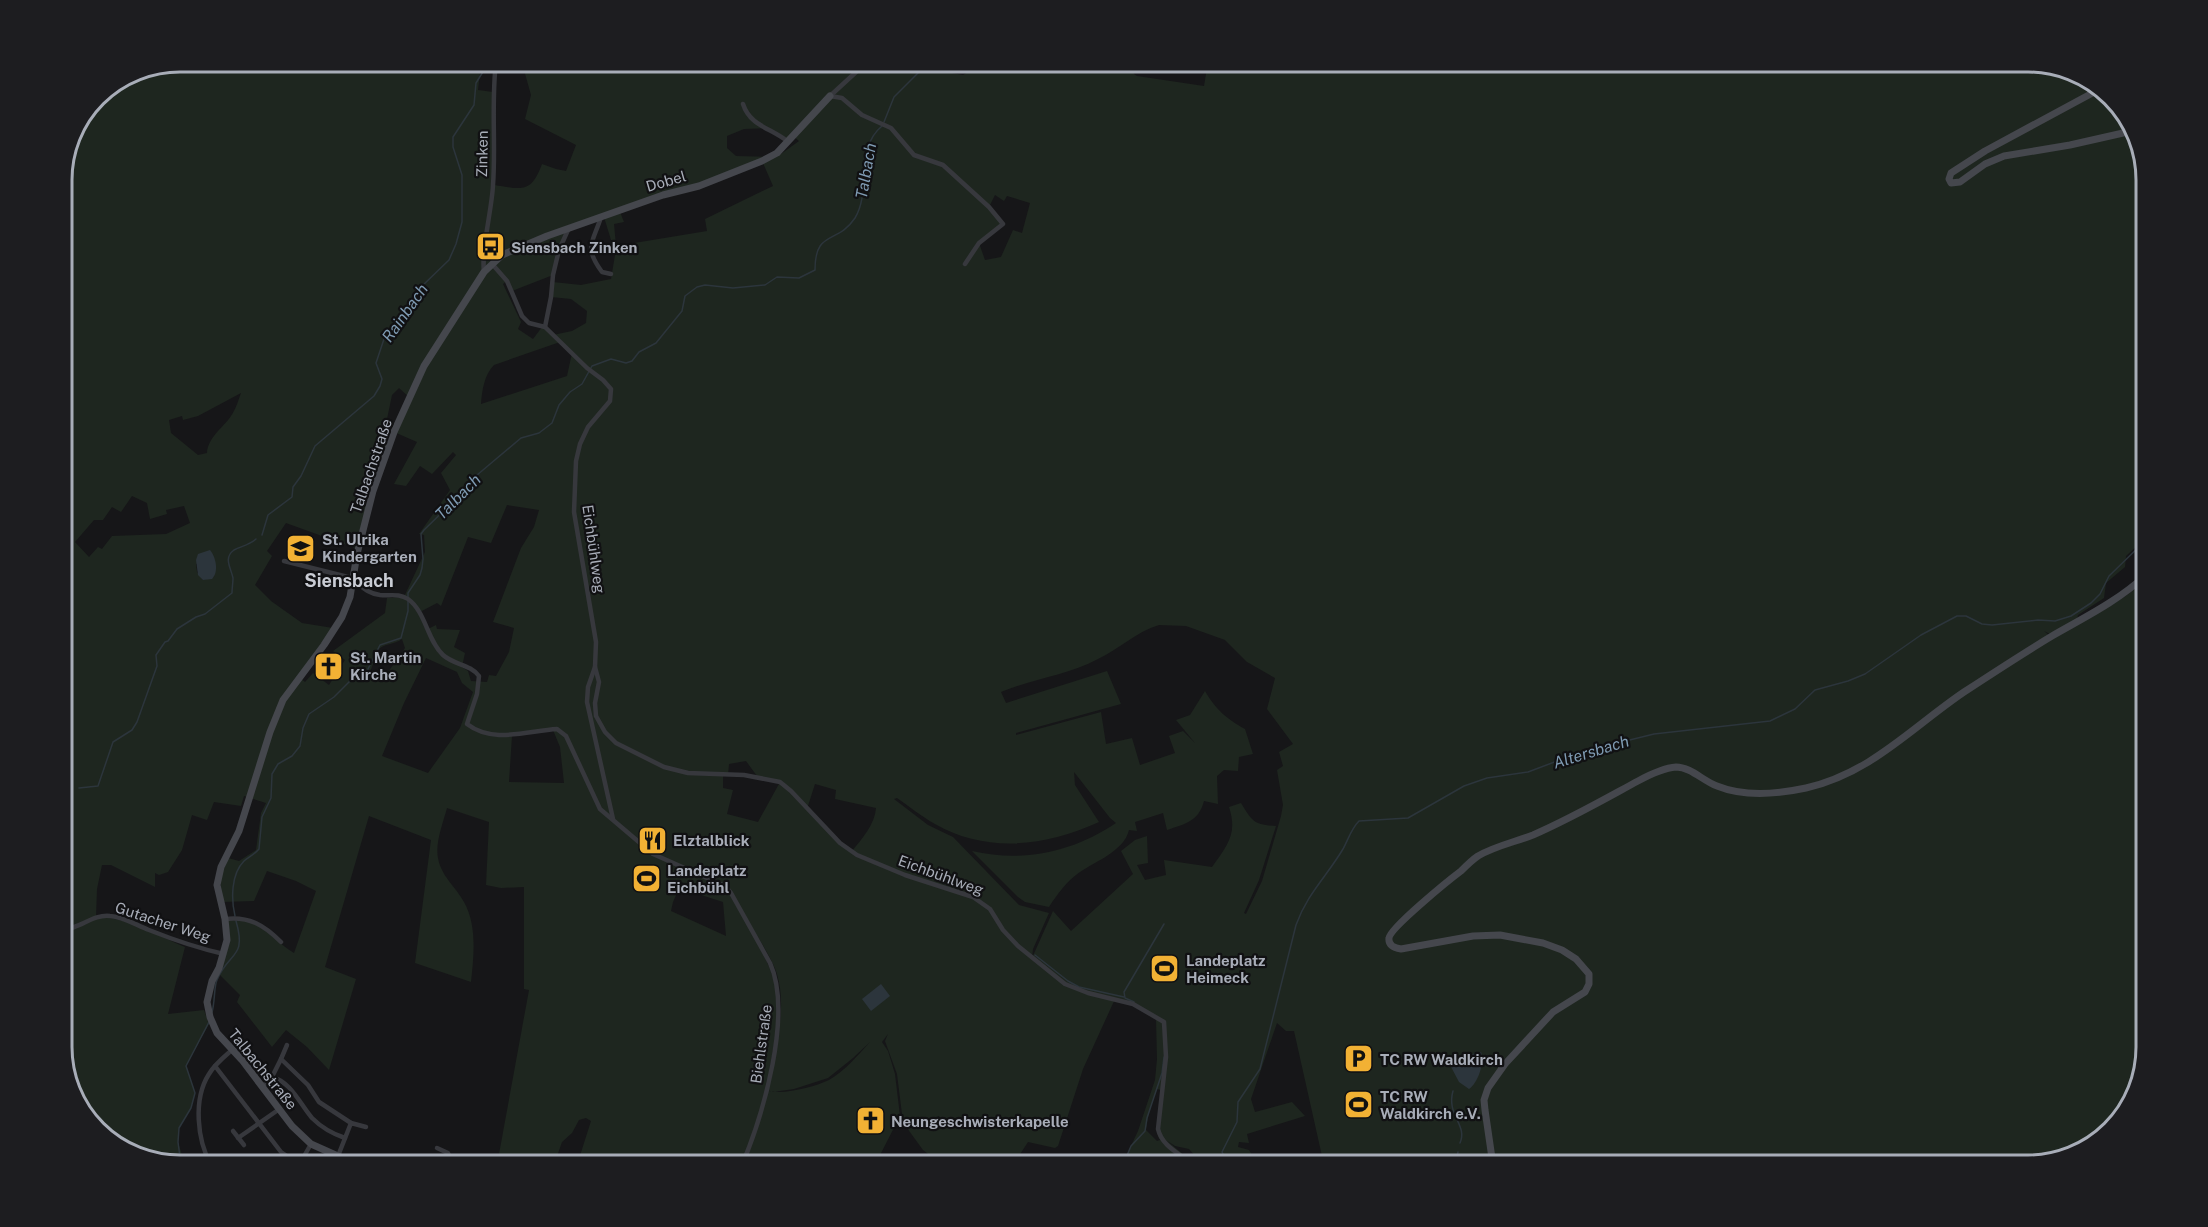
<svg xmlns="http://www.w3.org/2000/svg" width="2208" height="1227" viewBox="0 0 2208 1227" font-family="'Public Sans',sans-serif">
<rect width="100%" height="100%" fill="#161618"/>
<!-- green -->
<path fill="#1e261f" fill-rule="evenodd" d="M 180,62 L 943,62 L 941,71 L 963,75 L 985,62 L 1132,62 L 1134,74 L 1137,76 L 1204,86 L 1208,62 L 2028,62 L 2081,74 L 2127,115 L 2146,173 L 2146,542 L 2138,545 L 2126,556 L 2125,567 L 2106,583 L 2104,598 L 2078,615 L 2077,619 L 2050,634 L 2044,631 L 2051,637 C 2085,620 2118,605 2146,580 L 2146,1047 L 2134,1100 L 2093,1146 L 2028,1165 L 1324,1165 L 1294,1031 L 1286,1031 L 1277,1023 L 1251,1099 L 1255,1112 L 1292,1102 L 1305,1116 L 1247,1134 L 1249,1143 L 1239,1142 L 1238,1147 L 1249,1150 L 1254,1158 L 1233,1165 L 1203,1165 L 1189,1149 L 1175,1146 L 1166,1140 L 1196,1165 L 1122,1165 L 1138,1131 L 1155,1080 L 1157,1059 L 1156,1019 L 1132,1004 L 1115,999 L 1083,1069 L 1058,1146 L 1055,1148 L 1028,1142 L 1013,1165 L 942,1165 L 923,1150 L 907,1128 L 902,1114 L 897,1074 L 885,1041 L 888,1034 L 882,1042 L 888,1051 L 895,1074 L 900,1116 L 878,1159 L 878,1165 L 577,1165 L 591,1121 L 586,1118 L 579,1120 L 572,1133 L 562,1142 L 554,1165 L 497,1165 L 529,990 L 524,989 L 524,887 L 501,888 L 486,885 L 489,822 L 447,808 C 443,823 435,843 438,858 C 441,876 456,887 464,902 C 477,925 474,955 471,982 L 415,963 L 431,840 L 369,816 L 325,967 L 356,979 L 329,1070 L 307,1047 L 286,1030 L 272,1047 L 237,1002 L 240,995 L 219,974 L 230,942 L 228,921 C 261,916 270,939 294,953 L 316,891 L 296,881 L 267,871 L 254,901 L 222,902 L 220,879 L 228,858 L 239,861 L 256,850 L 261,813 L 266,803 L 244,796 L 241,806 L 214,802 L 207,820 L 192,815 L 182,850 L 168,872 L 159,875 L 155,873 L 155,887 L 111,865 L 102,865 L 97,889 L 96,917 C 127,917 156,935 185,947 L 168,1014 L 204,1010 L 209,1024 L 186,1066 L 195,1093 L 191,1108 L 179,1128 L 178,1142 L 185,1165 L 127,1153 L 81,1112 L 62,1055 L 62,173 L 74,128 L 97,96 L 135,70 ZM 511,62 L 524,70 L 531,95 L 525,119 L 576,145 L 566,171 L 556,169 L 542,164 C 531,194 522,189 494,185 L 493,92 L 478,90 L 480,73 L 483,70 ZM 767,128 L 777,132 L 789,140 L 793,136 L 799,141 L 781,154 L 778,150 L 770,157 L 736,156 L 727,148 L 727,136 L 744,129 ZM 763,163 L 773,186 L 705,219 L 707,231 L 616,246 L 614,224 L 624,222 L 620,212 C 668,195 717,185 763,163 ZM 995,195 L 1004,201 L 1007,196 L 1030,203 L 1022,233 L 1013,230 L 1001,257 L 985,260 L 979,243 L 1003,224 L 989,207 ZM 604,217 L 611,240 L 609,253 L 615,255 L 611,279 L 581,285 L 553,282 L 551,297 L 571,299 L 587,311 L 586,323 L 572,331 L 553,335 L 542,327 L 533,339 L 518,329 L 521,322 L 503,284 L 507,281 L 512,291 L 553,275 L 568,230 ZM 560,342 L 572,353 L 567,376 L 481,404 C 482,391 484,375 494,365 ZM 399,388 L 410,398 L 394,432 L 417,442 L 394,484 L 406,486 L 420,466 L 432,474 L 453,452 L 456,455 L 441,473 L 450,490 L 419,534 L 424,535 L 425,552 L 404,597 L 387,598 L 385,613 L 333,651 L 345,660 L 329,685 L 313,673 L 305,682 L 298,676 L 333,628 L 302,623 L 271,601 L 255,585 L 272,556 L 267,551 L 286,523 L 355,548 L 377,471 L 387,445 L 382,443 L 392,395 ZM 241,393 C 238,401 236,409 231,416 C 223,428 208,437 207,453 L 198,455 L 171,433 L 169,420 L 182,416 L 183,420 L 198,416 ZM 132,496 L 147,503 L 150,519 L 167,514 L 166,510 L 184,506 L 190,523 L 166,534 L 112,536 L 102,549 L 98,547 L 89,557 L 75,542 L 94,520 L 103,520 L 112,507 L 121,512 ZM 507,505 L 539,510 L 534,527 L 521,548 L 493,622 L 514,628 L 509,652 L 496,676 L 489,675 L 487,682 L 471,681 L 468,671 L 462,667 L 465,653 L 454,647 L 460,630 L 437,629 L 436,625 L 426,630 L 418,613 L 437,603 L 441,606 L 468,537 L 491,543 ZM 215,560 L 214,577 L 203,580 L 197,572 L 196,564 ZM 1159,625 L 1186,626 L 1225,640 L 1247,662 L 1275,678 L 1267,709 L 1293,744 L 1279,752 L 1283,766 L 1277,770 L 1283,805 L 1281,816 L 1262,881 L 1246,914 L 1244,913 L 1259,880 L 1276,826 C 1254,825 1252,821 1241,803 L 1229,807 C 1238,834 1227,846 1212,867 L 1164,860 L 1166,875 L 1145,880 L 1137,865 L 1148,863 L 1147,836 L 1135,840 L 1121,851 L 1133,874 L 1071,931 L 1053,911 L 1032,958 L 1033,949 L 1049,913 L 1019,905 L 953,837 L 928,825 L 894,799 L 897,798 C 909,806 922,817 935,824 C 987,854 1047,846 1099,822 L 1075,785 L 1074,772 L 1110,818 L 1116,823 C 1073,852 1023,863 972,851 L 1018,897 L 1025,902 L 1049,907 C 1058,893 1067,881 1080,872 C 1096,861 1124,851 1129,830 L 1137,831 L 1135,822 L 1163,813 L 1167,830 C 1185,824 1199,821 1204,801 L 1218,804 L 1217,776 L 1224,770 L 1238,771 L 1239,757 L 1253,754 L 1245,729 C 1227,719 1216,710 1205,691 L 1190,715 L 1176,720 L 1195,743 L 1183,731 L 1169,736 L 1175,753 L 1140,765 L 1132,738 L 1106,744 L 1101,712 L 1016,735 L 1016,733 L 1121,704 L 1107,671 L 1006,703 L 1001,692 C 1032,679 1068,675 1098,659 C 1119,649 1136,632 1159,625 ZM 402,639 L 405,648 L 381,682 L 368,678 L 378,650 C 384,643 394,645 402,639 ZM 426,658 L 457,672 L 462,683 L 473,692 L 460,728 L 428,773 L 382,756 L 404,703 ZM 553,730 L 560,747 L 564,783 L 509,782 L 512,736 ZM 746,761 L 757,776 L 780,782 L 758,822 L 727,814 L 733,790 L 723,788 L 723,776 L 728,775 L 729,764 ZM 815,784 L 836,790 L 835,799 L 876,808 C 875,824 862,839 852,851 L 819,823 L 807,809 ZM 682,882 L 701,895 L 723,902 L 726,936 L 671,911 L 673,902 ZM 730,893 C 743,915 770,952 777,974 C 788,1011 774,1053 767,1090 L 773,1092 L 794,1089 L 828,1078 L 853,1058 L 870,1042 C 858,1055 845,1071 829,1080 C 814,1087 781,1096 766,1090 C 771,1058 781,1022 776,989 C 771,960 744,921 730,893 ZM 1157,1089 L 1161,1090 L 1158,1136 L 1160,1140 L 1157,1141 L 1146,1130 L 1149,1112 Z"/>
<!-- water -->
<g fill="#2c353c">
<path d="M 210,550 C 216,557 219,572 212,579 L 203,580 L 198,575 L 196,560 L 198,554 Z"/>
<polygon points="881,984 890,996 871,1011 862,999"/>
<path d="M 1478,1052 L 1481,1052 C 1485,1062 1478,1083 1469,1089 L 1459,1082 L 1449,1063 Z"/>
</g>
<g fill="none" stroke-linecap="round" stroke-linejoin="round">
<!-- stream -->
<g stroke="#2c353c" stroke-width="1.5">
<polyline points="884,122 894,97 929,62"/>
<polyline points="262,535 268,515 292,497 293,487 301,476 315,446 374,396 380,386 382,379 376,363 384,339 400,315 416,297 421,287 449,260 456,244 462,222 462,175 453,147 453,137 474,105 476,83 489,62"/>
<path d="M 79,788 L 98,786 L 113,742 L 132,730 L 137,722 L 157,666 L 156,655 L 165,642 L 168,641 L 177,629 L 196,617 L 205,614 L 232,593 C 232,588 233,583 233,578 C 231,568 223,558 234,550 C 242,546 249,545 256,539"/>
<polyline points="62,814 69,810 72,795"/>
<path d="M 235,916 C 231,899 231,874 244,861 C 249,857 255,854 259,849 L 262,817 L 271,798 L 272,774 L 278,764 L 292,756 L 300,746 L 303,728 L 309,714 L 334,697 L 352,679 L 360,680 L 364,677 L 380,645 L 401,638 L 408,611 L 408,593 L 420,575 L 422,568 L 423,559 L 421,534 L 424,530 L 462,493 L 470,481 L 496,459 L 521,438 L 539,433 L 552,423 L 559,405 L 570,392 L 582,384 L 592,366 L 611,359 L 626,363 L 632,361 L 639,352 L 656,343 L 682,311 L 685,296 L 697,287 L 705,285 L 733,288 L 765,285 L 777,277 L 799,278 L 815,270 C 815,229 837,245 855,218 C 872,190 854,149 882,126"/>
<polyline points="1035,955 1068,981 1079,987 1124,997"/>
<polyline points="1134,1002 1125,998 1124,992 1164,924"/>
<path d="M 212,1012 C 215,1003 214,985 217,980 C 229,951 247,959 236,921"/>
<path d="M 1453,1091 C 1446,1115 1468,1125 1460,1143"/>
<polyline points="181,1165 178,1142 179,1128 191,1108 195,1093 186,1066 209,1022"/>
<polyline points="1083,1165 1089,1161 1102,1165"/>
<polyline points="1123,1165 1131,1146 1145,1131 1147,1118 1162,1073 1164,1057"/>
<path d="M 1229,1165 L 1222,1152 L 1237,1122 L 1238,1102 L 1260,1069 L 1296,925 C 1307,894 1327,876 1343,849 C 1348,840 1351,829 1359,821 L 1408,818 L 1464,786 L 1487,778 L 1528,772 L 1581,752 L 1654,734 L 1770,721 L 1795,709 L 1815,690 L 1848,681 L 1865,674 L 1921,635 L 1957,616 L 1966,616 L 1982,624 L 1992,625 L 2038,620 L 2055,621 L 2071,616 L 2091,603 L 2100,594 L 2109,576 L 2146,540"/>
<polyline points="1455,1165 1458,1152"/>
</g>
<!-- street -->
<g stroke="#37383d" stroke-width="4.5">
<polyline points="830,96 842,98 862,115 891,128 914,155 943,165 989,207 1003,224 979,243 965,264"/>
<polyline points="830,96 867,62"/>
<path d="M 743,104 C 750,126 771,128 787,141"/>
<path d="M 601,217 C 593,243 583,246 602,272 L 611,274"/>
<polyline points="486,248 497,246 502,250 502,255"/>
<path d="M 493,265 L 507,281 L 522,316 L 529,323 L 545,327 L 587,368 L 603,380 L 611,389 L 610,401 L 588,427 L 580,444 L 576,461 L 574,512 L 596,642 L 595,667 L 599,682 L 595,703 L 596,716 L 605,732 L 616,743 L 664,767 L 688,773 L 744,775 L 780,782 L 791,791 L 840,843 L 857,855 L 905,875 L 973,897 L 990,909 L 1003,930 L 1018,946 L 1065,984 L 1088,993 L 1133,1004 L 1164,1022 L 1166,1057 L 1158,1129 C 1162,1147 1181,1154 1193,1165"/>
<path d="M 484,272 C 481,250 492,209 493,185 C 496,144 491,103 496,62"/>
<polyline points="545,327 551,297 553,275 559,250 568,230"/>
<path d="M 284,561 L 348,577 C 359,582 364,593 380,595 C 390,596 399,593 408,599 C 426,612 427,640 443,655 C 454,665 470,664 479,676 L 477,694 L 467,724 C 493,744 527,731 557,729 L 566,736 L 600,809 L 653,854 L 725,886 L 731,893 L 770,963 C 793,1014 763,1115 742,1165"/>
<polyline points="595,667 588,687 587,702 613,819"/>
<path d="M 225,919 C 249,916 264,925 281,942"/>
<path d="M 62,929 C 79,930 92,914 110,916 C 124,917 136,925 149,930 C 174,940 197,948 224,954"/>
<polyline points="287,1045 281,1059 308,1085 319,1102 351,1123"/>
<polyline points="215,1066 281,1152 300,1165"/>
<path d="M 272,1077 C 291,1082 300,1104 312,1118 C 321,1127 333,1134 345,1138"/>
<polyline points="262,1087 272,1077 281,1059"/>
<polyline points="233,1131 244,1145"/>
<polyline points="238,1138 278,1110"/>
<polyline points="437,1148 448,1153 453,1165"/>
<polyline points="338,1156 351,1123 366,1127"/>
<path d="M 211,1165 C 197,1140 193,1099 209,1074 C 215,1064 224,1057 232,1050"/>
<polyline points="299,1165 311,1144"/>
</g>
<!-- secondary -->
<g stroke="#45474d" stroke-width="7">
<polyline points="2098,90 1985,151 1951,173 1949,179 1951,183 1960,182 1985,164 2004,156 2070,145 2132,131"/>
<polyline points="358,1165 311,1144 292,1126 242,1060 217,1033 210,1017 207,1002 212,981 219,968 227,940 225,919 217,885 221,867 239,831 270,732 283,700 324,645 342,617 350,597 357,554 373,491 394,432 424,366 484,272 502,255 547,236 663,195 699,186 762,161 777,153 830,96"/>
<path d="M 1493,1165 L 1485,1110 L 1484,1100 L 1488,1088 L 1505,1064 L 1553,1012 L 1585,992 L 1589,984 L 1589,974 L 1576,959 L 1562,950 L 1543,943 L 1500,935 L 1473,936 L 1401,949 C 1395,948 1388,946 1389,938 C 1390,928 1449,880 1461,871 C 1466,866 1472,860 1478,856 C 1495,846 1515,842 1533,835 C 1570,819 1603,800 1638,781 C 1649,775 1663,768 1676,767 C 1691,767 1703,781 1717,786 C 1744,797 1778,794 1806,788 C 1871,773 1911,728 1964,692 C 1993,673 2022,654 2052,636 C 2085,617 2118,601 2146,575"/>
</g>
</g>
<!-- icons -->
<defs>
<symbol id="bus-square" viewBox="-11 -11 22 22"><rect x="-9" y="-9" width="18" height="18" rx="4" fill="#f2b134" stroke="#111113"/><path d="M-5-6H5V4H4V6H2V4H-2V6H-4V4H-5ZM-3.5-4V0h7V-4ZM-3.5 1.2v1.5H-2V1.2ZM2 1.2v1.5H3.5V1.2Z" fill="#111"/></symbol>
<symbol id="school-square" viewBox="-11 -11 22 22"><rect x="-9" y="-9" width="18" height="18" rx="4" fill="#f2b134" stroke="#111113"/><path d="M0-5L7-2L0 1L-7-2ZM-4 1L0 2.5L4 1V4Q0 6-4 4Z" fill="#111"/></symbol>
<symbol id="church-square" viewBox="-11 -11 22 22"><rect x="-9" y="-9" width="18" height="18" rx="4" fill="#f2b134" stroke="#111113"/><path d="M-1.2-6h2.4v3.5h3.3v2.4h-3.3V6h-2.4V-.1h-3.3v-2.4h3.3Z" fill="#111"/></symbol>
<symbol id="restaurant-square" viewBox="-11 -11 22 22"><rect x="-9" y="-9" width="18" height="18" rx="4" fill="#f2b134" stroke="#111113"/><path d="M-5-6h1v4h1v-4h1v4h1v-4h1v5L-1.5 .5V6h-2V.5L-5-1ZM5-6V6H3V1.5H1.5Q1.5-4 5-6Z" fill="#111"/></symbol>
<symbol id="stadium-square" viewBox="-11 -11 22 22"><rect x="-9" y="-9" width="18" height="18" rx="4" fill="#f2b134" stroke="#111113"/><path d="M0-5a6.5 5 0 1 0 0 10a6.5 5 0 1 0 0-10ZM-3.5-1.8h7v3.6h-7Z" fill="#111"/></symbol>
<symbol id="parking-square" viewBox="-11 -11 22 22"><rect x="-9" y="-9" width="18" height="18" rx="4" fill="#f2b134" stroke="#111113"/><path d="M-3.5-5.5H1a3.5 3.5 0 0 1 0 7H-1V5.5H-3.5ZM-1-3.4V-.6H.8a1.4 1.4 0 0 0 0-2.8Z" fill="#111"/></symbol>
</defs>
<g fill-rule="evenodd">
<use href="#bus-square" x="474" y="230" width="33" height="33"/>
<use href="#school-square" x="284" y="532" width="33" height="33"/>
<use href="#church-square" x="312" y="650" width="33" height="33"/>
<use href="#restaurant-square" x="636" y="824" width="33" height="33"/>
<use href="#stadium-square" x="630" y="862" width="33" height="33"/>
<use href="#stadium-square" x="1148" y="952" width="33" height="33"/>
<use href="#parking-square" x="1342" y="1042" width="33" height="33"/>
<use href="#stadium-square" x="1342" y="1088" width="33" height="33"/>
<use href="#church-square" x="854" y="1104" width="33" height="33"/>
</g>
<g text-anchor="middle" dominant-baseline="central" stroke-width="4.5" stroke-linejoin="round" paint-order="stroke">
<!-- street labels -->
<g font-size="15" fill="#a8adb8" stroke="#111113">
<text transform="translate(482 154) rotate(-89)">Zinken</text>
<text transform="translate(666 181) rotate(-16)">Dobel</text>
<text transform="translate(371 466) rotate(-71)">Talbachstraße</text>
<text transform="translate(594 549) rotate(82)">Eichbühlweg</text>
<text transform="translate(941 875) rotate(20)">Eichbühlweg</text>
<text transform="translate(163 922) rotate(18)">Gutacher Weg</text>
<text transform="translate(761 1044) rotate(-82)">Biehlstraße</text>
<text transform="translate(263 1069) rotate(51)">Talbachstraße</text>
</g>
<!-- poi labels -->
<g font-size="15" font-weight="bold" fill="#a8adb8" stroke="#111113" text-anchor="start">
<text x="511" y="247">Siensbach Zinken</text>
<text x="322" y="539">St. Ulrika<tspan x="322" dy="17">Kindergarten</tspan></text>
<text x="350" y="657">St. Martin<tspan x="350" dy="17">Kirche</tspan></text>
<text x="673" y="840">Elztalblick</text>
<text x="667" y="870">Landeplatz<tspan x="667" dy="17">Eichbühl</tspan></text>
<text x="1186" y="960">Landeplatz<tspan x="1186" dy="17">Heimeck</tspan></text>
<text x="1380" y="1059">TC RW Waldkirch</text>
<text x="1380" y="1096">TC RW<tspan x="1380" dy="17">Waldkirch e.V.</tspan></text>
<text x="891" y="1121">Neungeschwisterkapelle</text>
</g>
<!-- water labels -->
<g font-size="16" font-style="italic" fill="#7f9bb3" stroke="#111113">
<text transform="translate(866 171) rotate(-80)">Talbach</text>
<text transform="translate(405 313) rotate(-55)">Rainbach</text>
<text transform="translate(458 497) rotate(-45)">Talbach</text>
<text transform="translate(1591 752) rotate(-17)">Altersbach</text>
</g>
<!-- quarter labels -->
<g font-size="18" font-weight="bold" fill="#c9ccd4" stroke="#111113">
<text x="349" y="580">Siensbach</text>
</g>
</g>
<!-- crop -->
<path d="M0 0H2208V1227H0ZM180 72H2028A108 108 0 0 1 2136 180V1047A108 108 0 0 1 2028 1155H180A108 108 0 0 1 72 1047V180A108 108 0 0 1 180 72Z" fill="#1d1d20" fill-rule="evenodd"/>
<path fill="none" stroke="#a8adb8" stroke-width="3" d="M180 72H2028A108 108 0 0 1 2136 180V1047A108 108 0 0 1 2028 1155H180A108 108 0 0 1 72 1047V180A108 108 0 0 1 180 72Z"/>
</svg>
